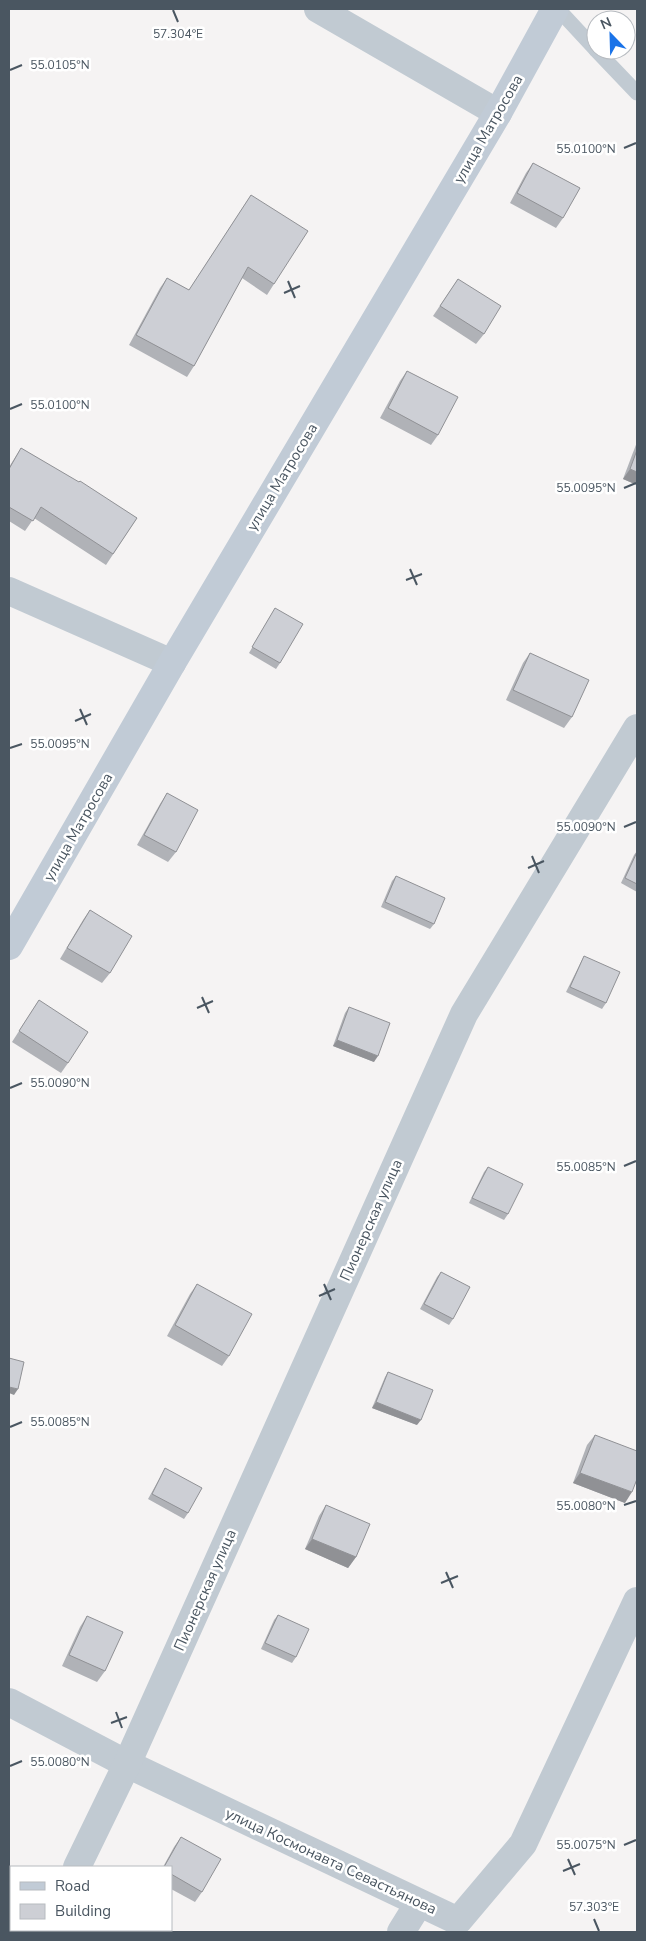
<svg xmlns="http://www.w3.org/2000/svg" width="646" height="1941" viewBox="0 0 646 1941" font-family="'Nunito Sans',sans-serif">
<rect width="100%" height="100%" fill="#f5f3f3"/>
<g fill="none" stroke-linecap="round" stroke-linejoin="round">
<!-- service -->
<g stroke="#c1cad2" stroke-width="15">
<polyline points="558,9 596,50"/>
<polyline points="596,50 637,93"/>
</g>
<!-- minor -->
<g stroke="#c1cad2" stroke-width="28">
<polyline points="318,9 498,113"/>
<polyline points="9,591 172,663"/>
<polyline points="9,1702 127,1764 458,1921 523,1844 637,1601"/>
<polyline points="77,1867 127,1764 464,1014 637,728"/>
<polyline points="46,1932 47,1930"/>
<polyline points="401,1932 419,1903"/>
</g>
<!-- secondary -->
<polyline stroke="#c1cbd6" stroke-width="28" points="9,946 172,663 498,113 555,9"/>
</g>
<!-- wall -->
<g fill="#b0b2b7">
<polygon points="533,163 563,218 556,228 510,203 526,173"/>
<polygon points="251,195 274,284 267,295 242,278 194,366 187,377 129,345 160,288 167,278 189,290"/>
<polygon points="458,279 484,334 476,344 433,316"/>
<polygon points="407,371 438,435 431,445 380,418 400,381"/>
<polygon points="637,442 637,485 623,479"/>
<polygon points="21,448 137,518 106,565 34,518 25,531 9,521 9,467"/>
<polygon points="275,608 280,663 276,669 249,653"/>
<polygon points="530,653 572,717 564,728 506,700 523,663"/>
<polygon points="167,793 176,852 168,862 137,845 160,804"/>
<polygon points="637,851 637,892 621,883 634,855"/>
<polygon points="396,876 434,924 430,929 381,907 392,881"/>
<polygon points="90,910 110,973 102,983 60,959 83,920"/>
<polygon points="584,956 606,1003 602,1009 566,992"/>
<polygon points="39,1000 68,1063 61,1073 12,1042"/>
<polygon points="349,1007 374,1062 333,1046 345,1013"/>
<polygon points="488,1167 508,1214 504,1220 469,1203 484,1172"/>
<polygon points="441,1272 453,1319 449,1325 420,1309 437,1277"/>
<polygon points="197,1284 229,1356 222,1366 167,1336 190,1294"/>
<polygon points="388,1372 417,1425 372,1408 385,1377"/>
<polygon points="595,1435 625,1503 573,1483 587,1445"/>
<polygon points="165,1468 188,1513 184,1519 148,1499 162,1474"/>
<polygon points="326,1505 356,1557 348,1568 305,1549 319,1516"/>
<polygon points="278,1615 296,1657 292,1663 261,1649 274,1620"/>
<polygon points="87,1616 105,1671 97,1682 62,1666 80,1627"/>
<polygon points="181,1837 202,1892 195,1902 171,1889 171,1867 163,1867 174,1847"/>
</g>
<!-- shaded-wall -->
<g fill="#909195">
<polygon points="630,469 637,472 637,485 623,479"/>
<polygon points="337,1040 378,1056 374,1062 333,1046"/>
<polygon points="9,1387 18,1389 14,1395 9,1393"/>
<polygon points="376,1402 421,1420 417,1425 372,1408"/>
<polygon points="580,1473 632,1492 625,1503 573,1483"/>
<polygon points="312,1539 356,1557 348,1568 305,1549"/>
</g>
<!-- building -->
<g fill="#cdcfd5" stroke="#909195">
<polygon points="533,163 580,188 563,218 517,193"/>
<polygon points="251,195 308,231 274,284 248,267 194,366 136,335 167,278 189,290"/>
<polygon points="458,279 501,306 484,334 440,306"/>
<polygon points="407,371 458,397 438,435 388,408"/>
<polygon points="21,448 79,482 80,481 137,518 113,554 41,507 33,521 9,507 9,469"/>
<polygon points="637,450 637,472 630,469"/>
<polygon points="275,608 303,624 280,663 252,647"/>
<polygon points="530,653 589,680 572,717 513,690"/>
<polygon points="167,793 198,810 176,852 144,835"/>
<polygon points="637,852 637,884 625,878"/>
<polygon points="396,876 445,898 434,924 385,902"/>
<polygon points="90,910 132,936 110,973 67,948"/>
<polygon points="584,956 620,972 606,1003 570,987"/>
<polygon points="39,1000 88,1032 68,1063 19,1031"/>
<polygon points="349,1007 390,1023 378,1056 337,1040"/>
<polygon points="488,1167 523,1184 508,1214 472,1198"/>
<polygon points="441,1272 470,1287 453,1319 424,1304"/>
<polygon points="197,1284 252,1314 229,1356 175,1325"/>
<polygon points="9,1358 24,1362 18,1389 9,1387"/>
<polygon points="388,1372 433,1390 421,1420 376,1402"/>
<polygon points="595,1435 637,1451 637,1479 632,1492 580,1473"/>
<polygon points="165,1468 202,1488 188,1513 152,1494"/>
<polygon points="326,1505 370,1524 356,1557 312,1539"/>
<polygon points="278,1615 309,1629 296,1657 265,1643"/>
<polygon points="87,1616 123,1632 105,1671 69,1655"/>
<polygon points="181,1837 221,1859 202,1892 171,1874 171,1867 164,1867"/>
</g>
<!-- ticks -->
<path fill="none" stroke="#4a5661" stroke-width="2" d="M 173,10 L 178,22M 10,70 L 22,65M 624,148 L 636,143M 288,281 L 295,298M 284,293 L 300,286M 10,409 L 22,404M 624,488 L 636,483M 410,569 L 417,585M 406,580 L 422,574M 80,709 L 87,725M 75,721 L 91,714M 10,748 L 22,744M 624,827 L 636,822M 532,856 L 539,873M 528,868 L 544,861M 202,997 L 209,1013M 197,1008 L 213,1001M 10,1088 L 22,1083M 624,1166 L 636,1161M 324,1284 L 331,1300M 319,1296 L 335,1289M 10,1427 L 22,1422M 624,1505 L 636,1501M 446,1572 L 453,1588M 441,1583 L 458,1576M 116,1712 L 122,1728M 111,1723 L 127,1717M 10,1766 L 22,1761M 624,1845 L 636,1840M 568,1859 L 575,1875M 563,1871 L 580,1864M 594,1919 L 599,1931"/>
<g text-anchor="middle" dominant-baseline="central" stroke-width="5" stroke-linejoin="round" paint-order="stroke">
<!-- street labels -->
<g font-size="15" fill="#4a5661" stroke="#fff">
<text transform="translate(488 129) rotate(-60)">улица Матросова</text>
<text transform="translate(282 477) rotate(-59)">улица Матросова</text>
<text transform="translate(78 827) rotate(-60)">улица Матросова</text>
<text transform="translate(371 1220) rotate(-66)">Пионерская улица</text>
<text transform="translate(205 1590) rotate(-66)">Пионерская улица</text>
<text transform="translate(331 1861) rotate(25)">улица Космонавта Севастьянова</text>
</g>
</g>
<g font-size="12" text-anchor="middle" fill="#4a5661" stroke="#fff" stroke-width="5" stroke-linejoin="round" paint-order="stroke">
<text x="178" y="38">57.304°E</text>
<text x="60" y="69">55.0105°N</text>
<text x="586" y="153">55.0100°N</text>
<text x="60" y="409">55.0100°N</text>
<text x="586" y="492">55.0095°N</text>
<text x="60" y="748">55.0095°N</text>
<text x="586" y="831">55.0090°N</text>
<text x="60" y="1087">55.0090°N</text>
<text x="586" y="1171">55.0085°N</text>
<text x="60" y="1426">55.0085°N</text>
<text x="586" y="1510">55.0080°N</text>
<text x="60" y="1766">55.0080°N</text>
<text x="586" y="1849">55.0075°N</text>
<text x="594" y="1911">57.303°E</text>
</g>
<!-- border -->
<rect width="646" height="1941" fill="none" stroke="#4a5661" stroke-width="20"/>
<!-- legend -->
<rect x="10" y="1866" width="162" height="65" fill="#ffffff" stroke="#b7bbc0"/>
<rect x="20" y="1882" width="25" height="8" fill="#c1cbd6" stroke="#b7bbc0"/>
<text x="55" y="1891" font-size="15" fill="#4a5661">Road</text>
<rect x="20" y="1904" width="25" height="15" fill="#cdcfd5" stroke="#b7bbc0"/>
<text x="55" y="1916" font-size="15" fill="#4a5661">Building</text>
<!-- north arrow -->
<g transform="translate(611 35) rotate(337)"><circle r="24" fill="#ffffff" stroke="#b7bbc0"/>
<path d="M0-4L9 19L0 12L-9 19Z" fill="#1a73e8"/>
<text y="-8" font-size="14" font-weight="bold" text-anchor="middle" fill="#4a5661">N</text>
</g>
</svg>
